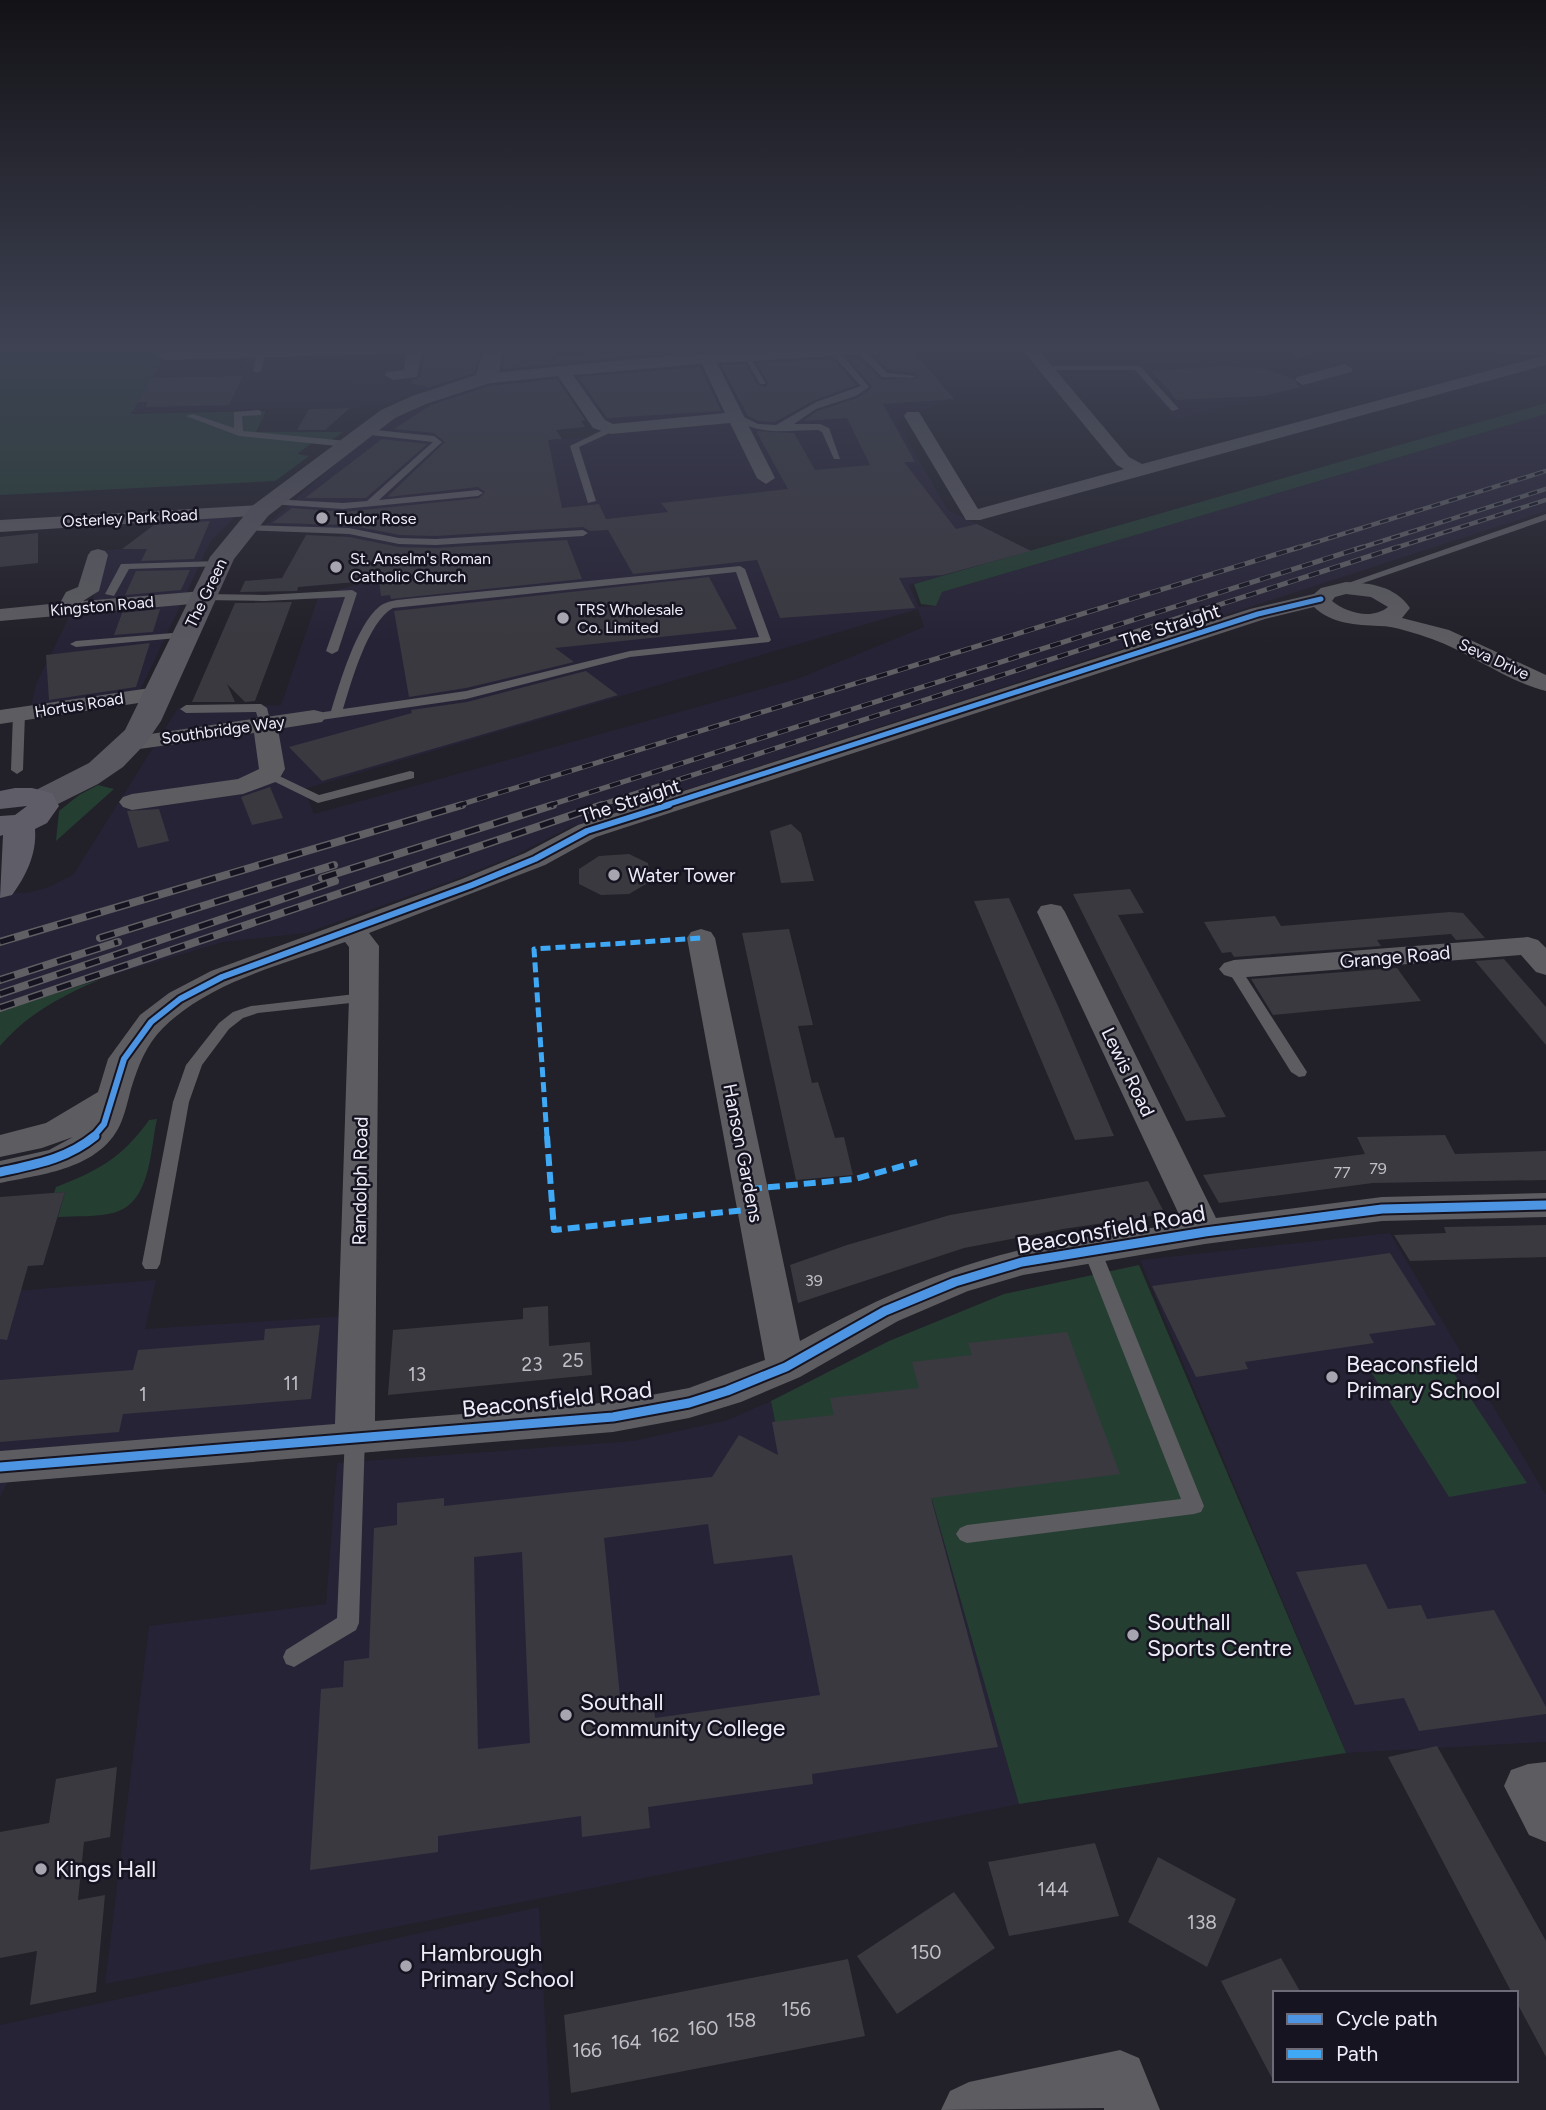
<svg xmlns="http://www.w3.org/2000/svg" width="1546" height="2110" viewBox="0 0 1546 2110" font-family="Figtree,sans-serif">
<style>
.built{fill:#272336;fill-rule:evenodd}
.green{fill:#253e32}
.building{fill:#3a3940;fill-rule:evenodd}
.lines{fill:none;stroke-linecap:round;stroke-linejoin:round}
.street-tunnel{stroke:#413f47;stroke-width:18;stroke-dasharray:18 9;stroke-linecap:butt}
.lane{fill:#5d5c61;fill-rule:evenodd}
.street{fill:#5d5c61;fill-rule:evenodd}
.secondary{fill:#59575f;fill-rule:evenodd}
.primary{fill:#5f5d68;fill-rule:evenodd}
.rail-far2-casing{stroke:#606064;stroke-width:4.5}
.rail-far1-casing{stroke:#606064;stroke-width:5}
.rail-casing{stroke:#606064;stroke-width:8}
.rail-far2{stroke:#161421;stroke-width:2.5;stroke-dasharray:9;stroke-linecap:butt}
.rail-far1{stroke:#161421;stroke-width:3.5;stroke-dasharray:11;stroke-linecap:butt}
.rail{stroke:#161421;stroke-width:5;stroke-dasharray:15;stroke-linecap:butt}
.quiet-far1{stroke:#3fa9f5;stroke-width:5;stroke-dasharray:10 5;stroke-linecap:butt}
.quiet{stroke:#3fa9f5;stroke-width:6;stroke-dasharray:12 6;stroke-linecap:butt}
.cycleway-far2-casing{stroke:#161421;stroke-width:9}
.cycleway-far1-casing{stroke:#161421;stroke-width:10}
.cycleway-casing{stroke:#161421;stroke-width:13}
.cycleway-far2{stroke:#4d94e3;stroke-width:5}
.cycleway-far1{stroke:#4d94e3;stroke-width:6}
.cycleway{stroke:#4d94e3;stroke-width:9}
.poi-dot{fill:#a7a5af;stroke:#161421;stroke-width:2.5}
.labels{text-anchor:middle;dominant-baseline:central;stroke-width:5;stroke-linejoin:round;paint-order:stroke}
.far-street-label{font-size:16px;fill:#eeedf7;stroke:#161421}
.far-poi-label{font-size:16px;fill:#eeedf7;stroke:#161421;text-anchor:start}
.number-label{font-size:16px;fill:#c1c0c9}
.street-label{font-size:19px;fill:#eeedf7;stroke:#161421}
.poi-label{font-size:19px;fill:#eeedf7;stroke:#161421;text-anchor:start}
.near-number-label{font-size:19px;fill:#c1c0c9}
.near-street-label{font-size:23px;fill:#eeedf7;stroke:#161421}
.near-poi-label{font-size:23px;fill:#eeedf7;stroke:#161421;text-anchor:start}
</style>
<rect width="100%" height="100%" fill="#222028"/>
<path class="built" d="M418,348H556V353L602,351L603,348H863L702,357L720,393L804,388L790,358L891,351L924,373L950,400L896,421L948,510L1032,551L909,585L919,607L936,606L942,592L1546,414V511L568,828L516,855L462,877L306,933L223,942L46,995L0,1011V892L27,893L49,887L73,875L178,708L281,705L319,595L370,581L386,574L323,544L348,533L259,531L340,460L388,424L417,408L451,396L422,389L378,407L131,412L151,377L240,374L247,357L268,356L262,374L292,373L288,384L405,379L421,370L414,368ZM651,362L669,384L644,388L627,365ZM572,394L621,434L478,447L448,435L428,432L503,407ZM918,609L924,627L797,679L314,814L304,789Z
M1041,348H1144L1147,359L1223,362L1258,399L1177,420L1128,368L1060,371Z
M235,517L211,541L139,693L31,706L36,684L72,611L91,606L106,550L130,549L159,521Z
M1390,1233L1546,1495V1742L1346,1753L1140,1260Z
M156,1280L145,1329L346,1316L342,1428L20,1457L0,1497V1292Z
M771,1401L794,1517L932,1500L1019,1804L105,1984L149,1626L326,1604L337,1463L633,1441L728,1420Z
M539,1907L550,2110H0V2025Z"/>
<path class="green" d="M0,348H170L131,414L266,411L256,432H343L330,441L316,440L297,454L309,456L275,481L0,495Z
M1546,403V414L942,592L936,606L921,604L914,584Z
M98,785L114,789L56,841L59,811L79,795Z
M101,979C62,996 28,1013 0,1046V1011Z
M157,1119C150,1151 151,1204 113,1213C96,1217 76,1216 58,1217L65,1192L54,1193L56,1187C98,1171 123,1157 149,1120Z
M1139,1265L1346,1753L1019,1804L932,1500L794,1517L771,1401L889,1341L1004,1294Z
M1445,1360L1527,1483L1449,1497L1371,1372Z"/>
<path class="building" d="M506,348H556V356L610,355V348H756L654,354L502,369Z
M892,348H902V354L914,352L954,399L883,404L915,462H904L956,529L977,524L1031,551L943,575L899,578L915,608L780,618L757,560L633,574L608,530L590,531L583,527L436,536L399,535L349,525L272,523L292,508L343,512L479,498L485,492L478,487L387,497L445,442L434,433L394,429L431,405L489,386L557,379L585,420L581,421L585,427L556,430L562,439L548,440L562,508L599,504L606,519L668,512L661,503L788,489L756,431L794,433L815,470L870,465L847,418L803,421L817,411L857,398L871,389V385L848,358L858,357L882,380L917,378L916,373L888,370L874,356L882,355Z
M481,350L474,373L430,387L411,384L412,380L420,378L425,351Z
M833,359L856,385L815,400L775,422L759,421L748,416L721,365L745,364L758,385L766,387L768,383L757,363Z
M1226,366L1266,369L1293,379L1300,387L1264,396L1177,400L1151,371Z
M700,367L721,411L607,418L578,377Z
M243,376L229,405L145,407L148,402H138L152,378Z
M350,408L325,430H297L309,409Z
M382,439L427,444L366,498H305Z
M210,521L194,559L141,561L147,549H122L154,525Z
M38,533V563L0,567V537Z
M306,535L349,537L399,547L436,548L567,540L582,579L391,599L390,595L381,596L379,580L298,587L297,591L240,592L245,581L282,578Z
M190,570L181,590L125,595L136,571Z
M709,577L737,629L555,648L574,662L466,688L409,697L394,611Z
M292,602L255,701L245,702L227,684L235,702H192L235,603Z
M160,609L153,632L114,635L122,613Z
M150,643L136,687L49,700L46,655Z
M586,671L618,695L322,781L289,747L412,713L411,710L467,702Z
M270,787L283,818L252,825L241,797Z
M159,809L169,841L138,848L127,811Z
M791,824L801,833L814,881L781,883L770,831Z
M629,854L648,863L651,881L629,894L601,895L579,884V869L599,856Z
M1130,889L1144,913L1118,915L1226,1117L1186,1121L1073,894Z
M1009,898L1058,1006L1114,1136L1075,1140L974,901Z
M1450,912L1463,913L1485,938L1456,940L1451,934L1377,940L1381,946L1234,957L1231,952L1222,953L1204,922L1275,916L1281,926Z
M789,929L813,1025L798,1026L812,1083L818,1082L835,1138L844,1137L853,1175L796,1180L742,933Z
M1504,959L1546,1007V1045L1475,961Z
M1397,968L1421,1001L1273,1015L1251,979Z
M1445,1135L1455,1154L1546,1151V1180L1373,1183L1219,1203L1203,1175L1365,1154L1357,1137Z
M1148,1181L1165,1214L1063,1229L964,1248L798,1303L790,1265L847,1245L950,1215Z
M65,1192L43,1265L28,1266L7,1340L0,1339V1197Z
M1546,1225V1257L1410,1261L1394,1235L1446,1233L1444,1227Z
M1390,1253L1436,1325L1369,1334L1374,1343L1245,1362L1248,1369L1196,1377L1152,1286Z
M548,1306L549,1346L590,1342L592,1375L388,1395L393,1330L523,1319V1308Z
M320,1325L311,1399L123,1414L119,1432L0,1442V1380L133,1370L138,1350L264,1340L265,1329Z
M1067,1332L1120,1474L931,1498L998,1747L812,1774L813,1784L648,1807L650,1828L582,1837L581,1816L438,1836V1852L310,1870L321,1689L343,1687L344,1661L369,1658L374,1528L397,1525V1503L444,1498V1506L712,1477L739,1435L778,1455L772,1422L834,1415L830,1398L919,1388L912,1362L972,1355L968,1343ZM708,1524L714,1564L792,1555L820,1695L655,1718L653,1702L621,1706L604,1538ZM522,1552L530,1743L478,1749L474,1557Z
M1366,1564L1388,1609L1421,1605L1427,1619L1494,1610L1546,1707V1714L1419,1731L1404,1698L1355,1705L1296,1572Z
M1437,1746L1546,1941V2057L1516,2001V1993H1512L1388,1757Z
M117,1767L110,1837L84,1842L78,1900L105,1895L96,1992L30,2005L37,1951L0,1958V1832L49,1823L56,1779Z
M1095,1843L1119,1916L1009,1936L988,1862Z
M1158,1857L1236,1899L1207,1967L1128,1922Z
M954,1892L995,1948L897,2014L857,1956Z
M1281,1958L1301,1993H1275V2084L1221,1981Z
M848,1959L865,2036L571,2093L564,2015Z"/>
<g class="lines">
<path class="street-tunnel" d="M1302,348L1305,356"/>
<path class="lane" d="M858,349H864L887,373L916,376L912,378L882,377L858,353Z
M261,351L265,353L261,371L257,373L253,371L257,353Z
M833,351H839L869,387L856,396L816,409L794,424H820L829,428L840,459H834L822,432L818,430C791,430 756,437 734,417L738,414L758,424L776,425L816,402L861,386L833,355Z
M743,355H749L766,384H760Z
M1045,366H1140L1179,409L1172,411L1135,370H1042Z
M258,410L261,411V415L242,416L243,431L347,441L351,444L347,447L239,436L186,416L193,414L234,428V412Z
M611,426L615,429L614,431L579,447L596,501L588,503L570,446Z
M365,429L434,436L442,442L379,500L478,490L483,493L478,496L343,509L269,504V500L272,499L343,503L367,501L433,442L362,434L361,432Z
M1546,514V520L1340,591L1331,589Z
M245,525L349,528L399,538L436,539L583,530L588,533L583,536L436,545L399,544L349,534L242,530L240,528Z
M219,561L224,564L223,566L129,569L114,596L105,594L121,564Z
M740,566L745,569L771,640L769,642L630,657L466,699L314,721L308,717L310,714L331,711C340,683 356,625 380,606C387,601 397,600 406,599ZM736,572L759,637L630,651L466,691L343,709C351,683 368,621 393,608Z
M352,590L357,593L338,651L332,654L326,651L345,597L264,601L203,600L198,597L203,594L264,595Z
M185,632L191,635L189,637L76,647L70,644L76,641Z
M261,704L267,708L271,724L269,727H261L256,712L186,713L180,709L186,705Z
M19,710L25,714L23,770L17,774L11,770L13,714Z
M410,771L414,772V778L318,803L263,776L265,773H273L319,795Z
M1234,965L1241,969L1307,1072L1305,1076L1299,1077L1291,1072L1227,969Z
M364,993L369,995L372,998L369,1001L258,1013L243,1018L229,1029L202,1065L189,1102L160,1264L157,1269H145L142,1264L173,1102L186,1065L219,1023L233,1012L251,1006Z
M1092,1244L1098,1246L1101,1250L1204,1506L1201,1512L1194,1514L967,1543L960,1540L956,1534L960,1528L967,1525L1181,1499L1083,1250L1086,1246Z
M355,1428L362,1430L365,1436L359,1623L356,1630L294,1667L286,1664L283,1657L286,1650L337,1618L345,1436L348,1430Z"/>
<path class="street" d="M239,348H423L417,377L393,380L385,375L387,372L404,370L406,353L165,360L157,355L165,350Z
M802,348H889L881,353L717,363L775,478L766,484L757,478L730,423L611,434L593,428L558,376L483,384L475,379L483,374L654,357ZM702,364L725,413L613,424L605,420L573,375Z
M1021,348H1037L1129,457L1142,464L1546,355V365L980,520H966L904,416L907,412H919L978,509L1124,469L1117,465Z
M1486,348H1546V355L1494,353Z
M1345,364L1353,369L1351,372L1303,385L1295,380L1297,377Z
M260,505L270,511L267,515L0,532V520Z
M98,549L105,551L108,555L99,591L83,601L203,591L211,592L214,597L211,602L203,603L0,621V609L60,603L66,592L78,587L88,555L91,551Z
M1346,582C1371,583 1395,586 1410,608L1402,618L1449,630L1546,675V691C1506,681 1471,653 1432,639C1417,634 1395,626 1379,626C1356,625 1332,624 1314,607L1265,619L596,837L545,865L369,933L379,946L375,1421L613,1402L689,1388L765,1360L687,938L691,932L701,929L711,932L715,938L800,1341C873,1301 938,1270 1020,1250C1073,1237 1129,1232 1183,1223L1037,912L1041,906L1051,904L1061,906L1065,912L1216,1218L1382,1197L1546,1193V1217L1382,1221L1205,1244L1023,1275L968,1291L898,1321L800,1377L741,1402L689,1418L613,1432L0,1483V1451L335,1424L349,998V947L345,942C285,964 210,981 163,1028C146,1045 138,1066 131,1089C128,1100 125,1114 120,1125C99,1169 43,1174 0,1183V1161L49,1150L73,1137L42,1148L0,1157V1135L46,1123L98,1092L108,1059L140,1015L169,993L211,971L462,879L525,853L578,825L1250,609L1314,594L1321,588ZM1346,594L1371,597L1388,607C1372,620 1347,613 1332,601L1335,597Z
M157,687L165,689L169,694L165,699L0,724V710Z
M314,710L322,712L326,717L322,722L278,729L285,769L278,781L243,794L132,810L123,807L119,802L123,797L132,794L238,779L259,769L254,733L132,750L123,748L120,743L123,738Z
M1528,937L1538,940L1546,948V975L1536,972L1521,955L1234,978L1224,975L1219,969L1224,963L1234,960Z
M1546,1762V1842L1529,1835L1504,1786L1511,1770L1528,1764Z
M1120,2050L1139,2058L1160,2110H1104V2108L941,2110L950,2091L969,2082Z"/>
<path class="secondary" d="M484,348H504L499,372L490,383L426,404L395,418L268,516L234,559L161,721L146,743L123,767L98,784L52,807L41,809L30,807L25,800L30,793L89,763L125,730L210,557L252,506L381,410L412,396L476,375Z"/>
<path class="primary" d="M15,788H32L52,793L59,806L47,823L35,829C37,854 26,876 12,895L0,898L3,835L0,836V816L15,815L27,806L0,809V791Z"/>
<g class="rail-far2-casing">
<path id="rail-far2" d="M1294,549L1546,471
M1357,549L1546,489
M1392,549L1546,500"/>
</g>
<g class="rail-far1-casing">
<path id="rail-far1" d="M456,806L1300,547
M547,806L1363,547
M597,806L1398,547"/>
</g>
<g class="rail-casing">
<path id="rail" d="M322,878L553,805
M100,938L334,865
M0,942L462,805
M0,980L118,942
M0,994L335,881
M0,1008L602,805"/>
</g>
<use href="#rail-far2" class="rail-far2"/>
<use href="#rail-far1" class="rail-far1"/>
<use href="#rail" class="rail"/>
<path class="quiet-far1" d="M547,1137L534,949L701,938"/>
<path class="quiet" d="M547,1136L554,1230L754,1209
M750,1189L855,1179L917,1162"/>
<g class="cycleway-far2-casing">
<path id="cycleway-far2" d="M663,806L1258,614L1321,599"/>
</g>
<g class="cycleway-far1-casing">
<path id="cycleway-far1" d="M93,1137L104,1124L124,1059L151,1022L180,999L222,977L472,885L535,859L587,831L669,805"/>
</g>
<g class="cycleway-casing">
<path id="cycleway" d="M0,1172C36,1164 67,1159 95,1136
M0,1467L613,1417L689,1403L727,1391L786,1367L885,1311L955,1282L1022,1262L1205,1232L1382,1209L1546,1205"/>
</g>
<use href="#cycleway-far2" class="cycleway-far2"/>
<use href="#cycleway-far1" class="cycleway-far1"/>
<use href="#cycleway" class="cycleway"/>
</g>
<linearGradient id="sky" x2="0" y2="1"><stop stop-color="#131216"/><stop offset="0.54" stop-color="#3e4253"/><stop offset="1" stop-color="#3e4253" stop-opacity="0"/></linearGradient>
<rect width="1546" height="644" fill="url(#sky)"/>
<g class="poi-dot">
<circle cx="322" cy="518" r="7"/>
<circle cx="336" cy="567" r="7"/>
<circle cx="563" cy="618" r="7"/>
<circle cx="614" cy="875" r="7"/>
<circle cx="1332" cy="1377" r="7"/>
<circle cx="1133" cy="1635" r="7"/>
<circle cx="566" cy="1715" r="7"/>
<circle cx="41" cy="1869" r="7"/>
<circle cx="406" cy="1966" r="7"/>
</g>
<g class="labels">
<g class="far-street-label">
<text transform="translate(130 518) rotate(-3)">Osterley Park Road</text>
<text transform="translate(206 593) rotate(-64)">The Green</text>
<text transform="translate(102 606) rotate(-5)">Kingston Road</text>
<text transform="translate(1494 659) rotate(25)">Seva Drive</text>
<text transform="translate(79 705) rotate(-9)">Hortus Road</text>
<text transform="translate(223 730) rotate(-8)">Southbridge Way</text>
</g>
<g class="far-poi-label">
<text x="336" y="518">Tudor Rose</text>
<text x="350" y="558">St. Anselm's Roman<tspan x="350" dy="18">Catholic Church</tspan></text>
<text x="577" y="609">TRS Wholesale<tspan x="577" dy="18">Co. Limited</tspan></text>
</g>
<g class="number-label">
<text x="1378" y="1168">79</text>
<text x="1342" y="1172">77</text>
<text x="814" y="1280">39</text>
</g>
<g class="street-label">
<text transform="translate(1170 626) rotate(-18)">The Straight</text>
<text transform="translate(630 801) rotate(-18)">The Straight</text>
<text transform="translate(1395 957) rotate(-5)">Grange Road</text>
<text transform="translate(1128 1072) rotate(64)">Lewis Road</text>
<text transform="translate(743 1153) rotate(79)">Hanson Gardens</text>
<text transform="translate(360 1181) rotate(-89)">Randolph Road</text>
</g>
<g class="poi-label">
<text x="628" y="875">Water Tower</text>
</g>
<g class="near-number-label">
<text x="573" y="1360">25</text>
<text x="532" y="1364">23</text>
<text x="417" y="1374">13</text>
<text x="291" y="1383">11</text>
<text x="143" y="1394">1</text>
<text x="1053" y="1889">144</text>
<text x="1202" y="1922">138</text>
<text x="926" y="1952">150</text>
<text x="796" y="2009">156</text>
<text x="741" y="2020">158</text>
<text x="703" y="2028">160</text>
<text x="665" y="2035">162</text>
<text x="626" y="2042">164</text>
<text x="587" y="2050">166</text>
</g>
<g class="near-street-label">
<text transform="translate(1111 1229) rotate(-10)">Beaconsfield Road</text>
<text transform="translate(557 1399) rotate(-6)">Beaconsfield Road</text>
</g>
<g class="near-poi-label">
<text x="1346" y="1364">Beaconsfield<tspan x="1346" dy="26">Primary School</tspan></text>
<text x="1147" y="1622">Southall<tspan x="1147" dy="26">Sports Centre</tspan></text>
<text x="580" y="1702">Southall<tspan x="580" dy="26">Community College</tspan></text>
<text x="55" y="1869">Kings Hall</text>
<text x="420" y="1953">Hambrough<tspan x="420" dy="26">Primary School</tspan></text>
</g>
</g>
<rect x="1273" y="1991" width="245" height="91" fill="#161421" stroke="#6c6b77" stroke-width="2"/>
<rect x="1287" y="2014" width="35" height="10" fill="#4d94e3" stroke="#6c6b77" stroke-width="2"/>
<text x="1336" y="2026" font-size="21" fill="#eeedf7">Cycle path</text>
<rect x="1287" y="2049" width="35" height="10" fill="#3fa9f5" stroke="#6c6b77" stroke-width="2"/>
<text x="1336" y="2061" font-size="21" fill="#eeedf7">Path</text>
</svg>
